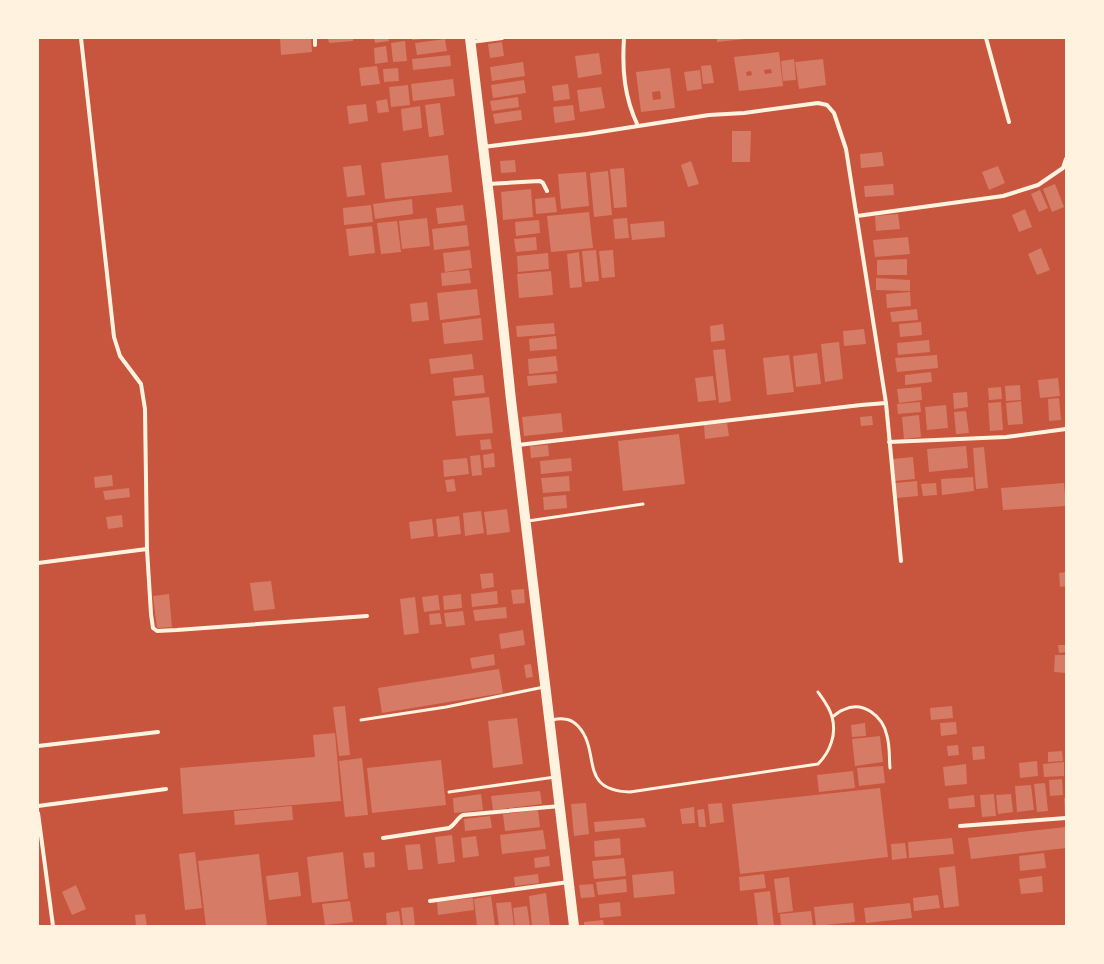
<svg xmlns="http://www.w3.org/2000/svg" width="1104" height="964" viewBox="0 0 1104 964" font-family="'Golos Text',sans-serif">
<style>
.building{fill:#d67c66;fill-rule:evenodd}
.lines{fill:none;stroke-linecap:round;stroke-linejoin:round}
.service{stroke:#fff3e0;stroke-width:3}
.minor{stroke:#fff3e0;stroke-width:4}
.primary{stroke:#fff3e0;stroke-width:10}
</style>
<rect width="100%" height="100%" fill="#c8553d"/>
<path class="building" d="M280,38H311L312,52L281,55Z
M328,38H353V41L329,43Z
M374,38H388L389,41L375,43Z
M412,38H423V39L412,40Z
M717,38H745V39L717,42Z
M445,39L447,51L417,55L415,43Z
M405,41L407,61L393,62L391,43Z
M502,42L504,56L490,58L488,44Z
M386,46L388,62L375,64L374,48Z
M779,52L783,86L739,91L734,57ZM771,69L772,73L765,74L764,70ZM751,71L752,75L747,76L746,72Z
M599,53L602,74L578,78L575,56Z
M450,55L451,66L413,70L412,59Z
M794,59L796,80L783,81L781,61Z
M823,59L826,85L799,89L795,62Z
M523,62L525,76L492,81L490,67Z
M711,65L714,83L703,84L701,66Z
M377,66L380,84L361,86L359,68Z
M398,68L399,81L384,82L383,69Z
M670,68L675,108L641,112L636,72ZM660,91L661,99L653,100L652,92Z
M700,70L702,89L687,91L684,72Z
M453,79L455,96L413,101L411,84Z
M524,80L526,93L493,98L491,85Z
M568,84L570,99L554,101L552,86Z
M408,85L410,105L391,107L389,87Z
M601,87L605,108L580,112L577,90Z
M518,97L519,107L492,111L490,101Z
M387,99L389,112L378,113L376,101Z
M440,103L444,135L429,137L425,105Z
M366,104L368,121L349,124L347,106Z
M573,105L575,120L555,123L553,107Z
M420,106L422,128L403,131L401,109Z
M521,110L522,120L495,124L493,114Z
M732,131H751L750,162H732Z
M882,152L884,166L861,168L860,154Z
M448,155L452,192L385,199L381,163Z
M515,160L516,172L501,173L500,161Z
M691,161L699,184L688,187L681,165Z
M361,165L365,195L347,197L343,167Z
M998,166L1005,183L989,190L982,172Z
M624,168L627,207L614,208L610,169Z
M608,171L612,215L594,217L590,173Z
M586,172L589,206L561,209L558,174Z
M893,184L894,195L865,197L864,186Z
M1055,184L1064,207L1052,212L1043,189Z
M531,189L533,217L503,220L501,192Z
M1040,190L1048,208L1039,212L1031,194Z
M555,197L557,212L536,214L535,199Z
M412,199L413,214L375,219L373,204Z
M371,205L373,222L344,225L343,208Z
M463,205L465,221L438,224L436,208Z
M1025,209L1032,227L1019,232L1012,215Z
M589,212L593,248L551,252L547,216Z
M898,214L900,229L876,231L875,216Z
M427,218L430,246L402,249L399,221Z
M627,218L629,238L615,239L613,219Z
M539,220L540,233L516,236L515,222Z
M397,221L401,252L381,254L377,223Z
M664,221L665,237L632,240L630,224Z
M467,225L469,246L434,250L432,229Z
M372,226L375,253L349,256L346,229Z
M536,237L537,250L516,252L514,239Z
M908,237L910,254L875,257L873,240Z
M1041,248L1050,270L1037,275L1028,254Z
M470,250L472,268L445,272L443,253Z
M596,250L599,281L585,282L582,251Z
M613,250L615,277L602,278L599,251Z
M579,252L582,287L570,288L567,254Z
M548,253L549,269L518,272L517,256Z
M907,259V275H877V260Z
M469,270L471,283L442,286L441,273Z
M551,271L553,295L519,298L517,274Z
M876,278L910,280V291L876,290Z
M477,289L480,315L440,320L437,293Z
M910,292L911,306L887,308L886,294Z
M427,302L429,320L412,322L410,304Z
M917,309L918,320L892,322L890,312Z
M481,318L483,340L444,344L442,323Z
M921,322L922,335L900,337L899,324Z
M554,323L555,334L517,337L516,326Z
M723,324L725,340L711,342L710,326Z
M864,329L866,344L844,346L843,331Z
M556,336L557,349L530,351L529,339Z
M929,340L930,352L898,355L897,343Z
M839,342L843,379L825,382L821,344Z
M725,349L731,401L719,403L713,350Z
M817,353L821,384L796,387L793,356Z
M472,354L474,369L431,374L429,359Z
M789,355L794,392L767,395L763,358Z
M937,355L938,368L897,372L895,358Z
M556,356L558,371L529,374L528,359Z
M931,372L932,382L905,385V375Z
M556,374L557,383L528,386L527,376Z
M483,375L485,393L455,396L453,378Z
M713,376L716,400L698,402L695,378Z
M1058,378L1060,396L1040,398L1038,380Z
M1020,385L1021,400L1006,401L1005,386Z
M921,387L922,400L899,403L897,389Z
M1001,387L1002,399L989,400L988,388Z
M967,392L968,407L954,409L953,393Z
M489,397L493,433L456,436L452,401Z
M1059,398L1061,420L1049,421L1048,399Z
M1021,401L1023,424L1008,425L1006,403Z
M920,402L921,412L898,414L897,404Z
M1001,402L1003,430L990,431L988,403Z
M946,405L948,428L927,430L925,407Z
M966,411L969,433L956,434L954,412Z
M561,413L563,432L524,436L522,417Z
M919,415L921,437L904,439L902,417Z
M872,416L873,425L861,426L860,417Z
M727,423L729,436L705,439L704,425Z
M679,434L685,484L623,491L618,441Z
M490,439L492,449L481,450L480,440Z
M548,445L549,456L531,458L530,446Z
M966,446L968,468L929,472L927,449Z
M984,447L988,488L976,489L973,448Z
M494,453L495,467L484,468L483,455Z
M480,455L482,475L472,476L470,456Z
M913,457L915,479L895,481L893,459Z
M467,458L469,474L444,477L443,460Z
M571,458L572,471L541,474L540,461Z
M112,475L113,486L95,488L94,477Z
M569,476L570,491L543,493L541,478Z
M973,477L974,491L942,495L941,479Z
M454,479L456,491L447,492L445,480Z
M917,481L918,496L897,498L895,483Z
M936,483L937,495L923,496L921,484Z
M1064,483L1066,506L1003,510L1001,488Z
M129,488L130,497L105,500L103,491Z
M566,495L567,508L544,510L543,497Z
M507,509L510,532L487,535L484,512Z
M481,511L484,533L465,536L463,513Z
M122,515L123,527L108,529L106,517Z
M459,516L461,534L438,537L436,519Z
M432,519L434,536L411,539L409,522Z
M1066,572V586L1060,587L1059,573Z
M493,573L494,587L482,589L480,574Z
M271,581L275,609L254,611L250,583Z
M524,589L525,603L513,604L511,590Z
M497,591L498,604L472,607L471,594Z
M169,594L172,627L157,628L153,596Z
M461,594L462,608L444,610L443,596Z
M438,595L440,610L424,612L422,597Z
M415,597L419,633L404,635L400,599Z
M506,607L507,618L475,621L473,610Z
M463,611L465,625L446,627L444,613Z
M440,613L442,624L430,625L429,614Z
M523,630L525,645L501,649L499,634Z
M1058,645H1066V652L1059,653Z
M494,654L495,665L472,669L470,658Z
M1055,655H1066V673L1054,672Z
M531,664L533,677L526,678L524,665Z
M499,669L503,693L382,713L378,688Z
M345,706L350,755L339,756L333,707Z
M952,706L953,718L931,720L930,708Z
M517,718L523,764L493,768L488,721Z
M956,722L957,734L941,736L940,723Z
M865,723L866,736L852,737L851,725Z
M335,733L341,801L183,814L180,768L315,757L313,735Z
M880,736L883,762L855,766L852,739Z
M958,745L959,755L948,756L947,746Z
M984,746L985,759L973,760L972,747Z
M1062,751L1063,761L1048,762V752Z
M362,758L368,815L345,817L339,761Z
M441,760L446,805L372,813L367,768Z
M1037,761L1038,776L1020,778L1019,763Z
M1064,762V776L1044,777L1043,764Z
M966,764L967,784L945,786L943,767Z
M883,766L885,783L859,786L857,768Z
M853,771L855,788L819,792L817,775Z
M1062,779L1063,795L1050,796L1049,780Z
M1045,783L1048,811L1037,812L1034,784Z
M1031,785L1034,810L1017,812L1015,786Z
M880,788L888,857L740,874L732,804Z
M540,791L542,804L493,810L491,796Z
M481,794L483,810L454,813L453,798Z
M994,794L996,816L982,817L980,795Z
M1011,794L1013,812L998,814L996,795Z
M974,795L975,807L949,809L948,798Z
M1064,798H1066V816H1065Z
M586,803L589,834L574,836L571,804Z
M722,803L724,822L710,824L708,804Z
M292,806L293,820L235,825L234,811Z
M694,807L695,823L682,824L680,809Z
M704,809L706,827H699L697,810Z
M538,810L540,827L505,831L503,814Z
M490,816L492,828L465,831L464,819Z
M644,818L646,827L595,832L594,822Z
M1066,827V848L971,859L968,838Z
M543,830L546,849L502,854L500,835Z
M452,835L455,862L438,864L435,837Z
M476,836L479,856L463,858L461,838Z
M620,838L621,855L595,857L594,841Z
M952,838L954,854L909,858L908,842Z
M905,843L907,858L892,860L891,844Z
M420,844L423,869L408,870L405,845Z
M195,852L202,908L185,910L179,854Z
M343,852L348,899L312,903L307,857Z
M374,852L375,867L365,868L363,853Z
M1044,853L1046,868L1020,871L1019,856Z
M259,854L267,926H206L198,861Z
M549,856L550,866L535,868L534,858Z
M624,858L626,876L594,879L592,861Z
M955,866L959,906L944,908L939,868Z
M673,871L675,894L634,898L632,875Z
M298,872L301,896L269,900L266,876Z
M538,874L539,883L515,886L514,877Z
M764,874L766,888L740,891L739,877Z
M1042,876L1043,892L1021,894L1019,879Z
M789,877L793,911L778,913L774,879Z
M626,879L627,892L598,895L596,882Z
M593,884L595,897L581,898L579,885Z
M76,885L86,909L72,915L62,892Z
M770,891L774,926H758L754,893Z
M546,893L550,926H532L529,896Z
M938,895L940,908L914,911L913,898Z
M491,896L495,926H477L474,899Z
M473,898L474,910L438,915L437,902Z
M350,901L353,922L325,925L322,904Z
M511,902L514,926H499L496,903Z
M620,902L621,916L600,918L599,904Z
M853,903L855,922L816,926L814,907Z
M910,903L912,918L866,923L864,908Z
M527,906L530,926H515L513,908Z
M413,907L415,926H403L401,908Z
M399,911L401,926H387L386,913Z
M811,911L813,926H781L780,914Z
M145,914L147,926H136L135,915Z
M603,920L604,926H584V922Z"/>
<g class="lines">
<path class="service" d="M528,521L643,504
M832,717C836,715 839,711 843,710C863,700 883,716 887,736C890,746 889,757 890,768
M361,720L446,707L544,687
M552,720C556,719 560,718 564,719C570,719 574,722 578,726C602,752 577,790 630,792L818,764C830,752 837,734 832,717C830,708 823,699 818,692
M449,792L555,777"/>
<path class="minor" d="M81,38L114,337L120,356L141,384L145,409L147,549L151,614L153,628L157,631L177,630L367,616
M315,38V45
M624,38C622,69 624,97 638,126
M986,38L1009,122
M471,42L502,38
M483,147L587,134L709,115L744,113L818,103L827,105L834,113L846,149L886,403
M488,184L540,181L543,183L547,191
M857,216L1003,196L1038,185L1063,168L1066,159
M889,442L1006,437L1066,429
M518,445L861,405L886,403L901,561
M38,563L147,549
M38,746L158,732
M38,806L166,789
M38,813L53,926
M960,826L1066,818
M383,838L449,828C455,825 457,818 463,815L560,806
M430,901L569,882"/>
<path class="primary" d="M470,38L492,221L511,400L574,926"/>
</g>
<rect width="1104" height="964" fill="none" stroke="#fff3e0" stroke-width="78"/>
</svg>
